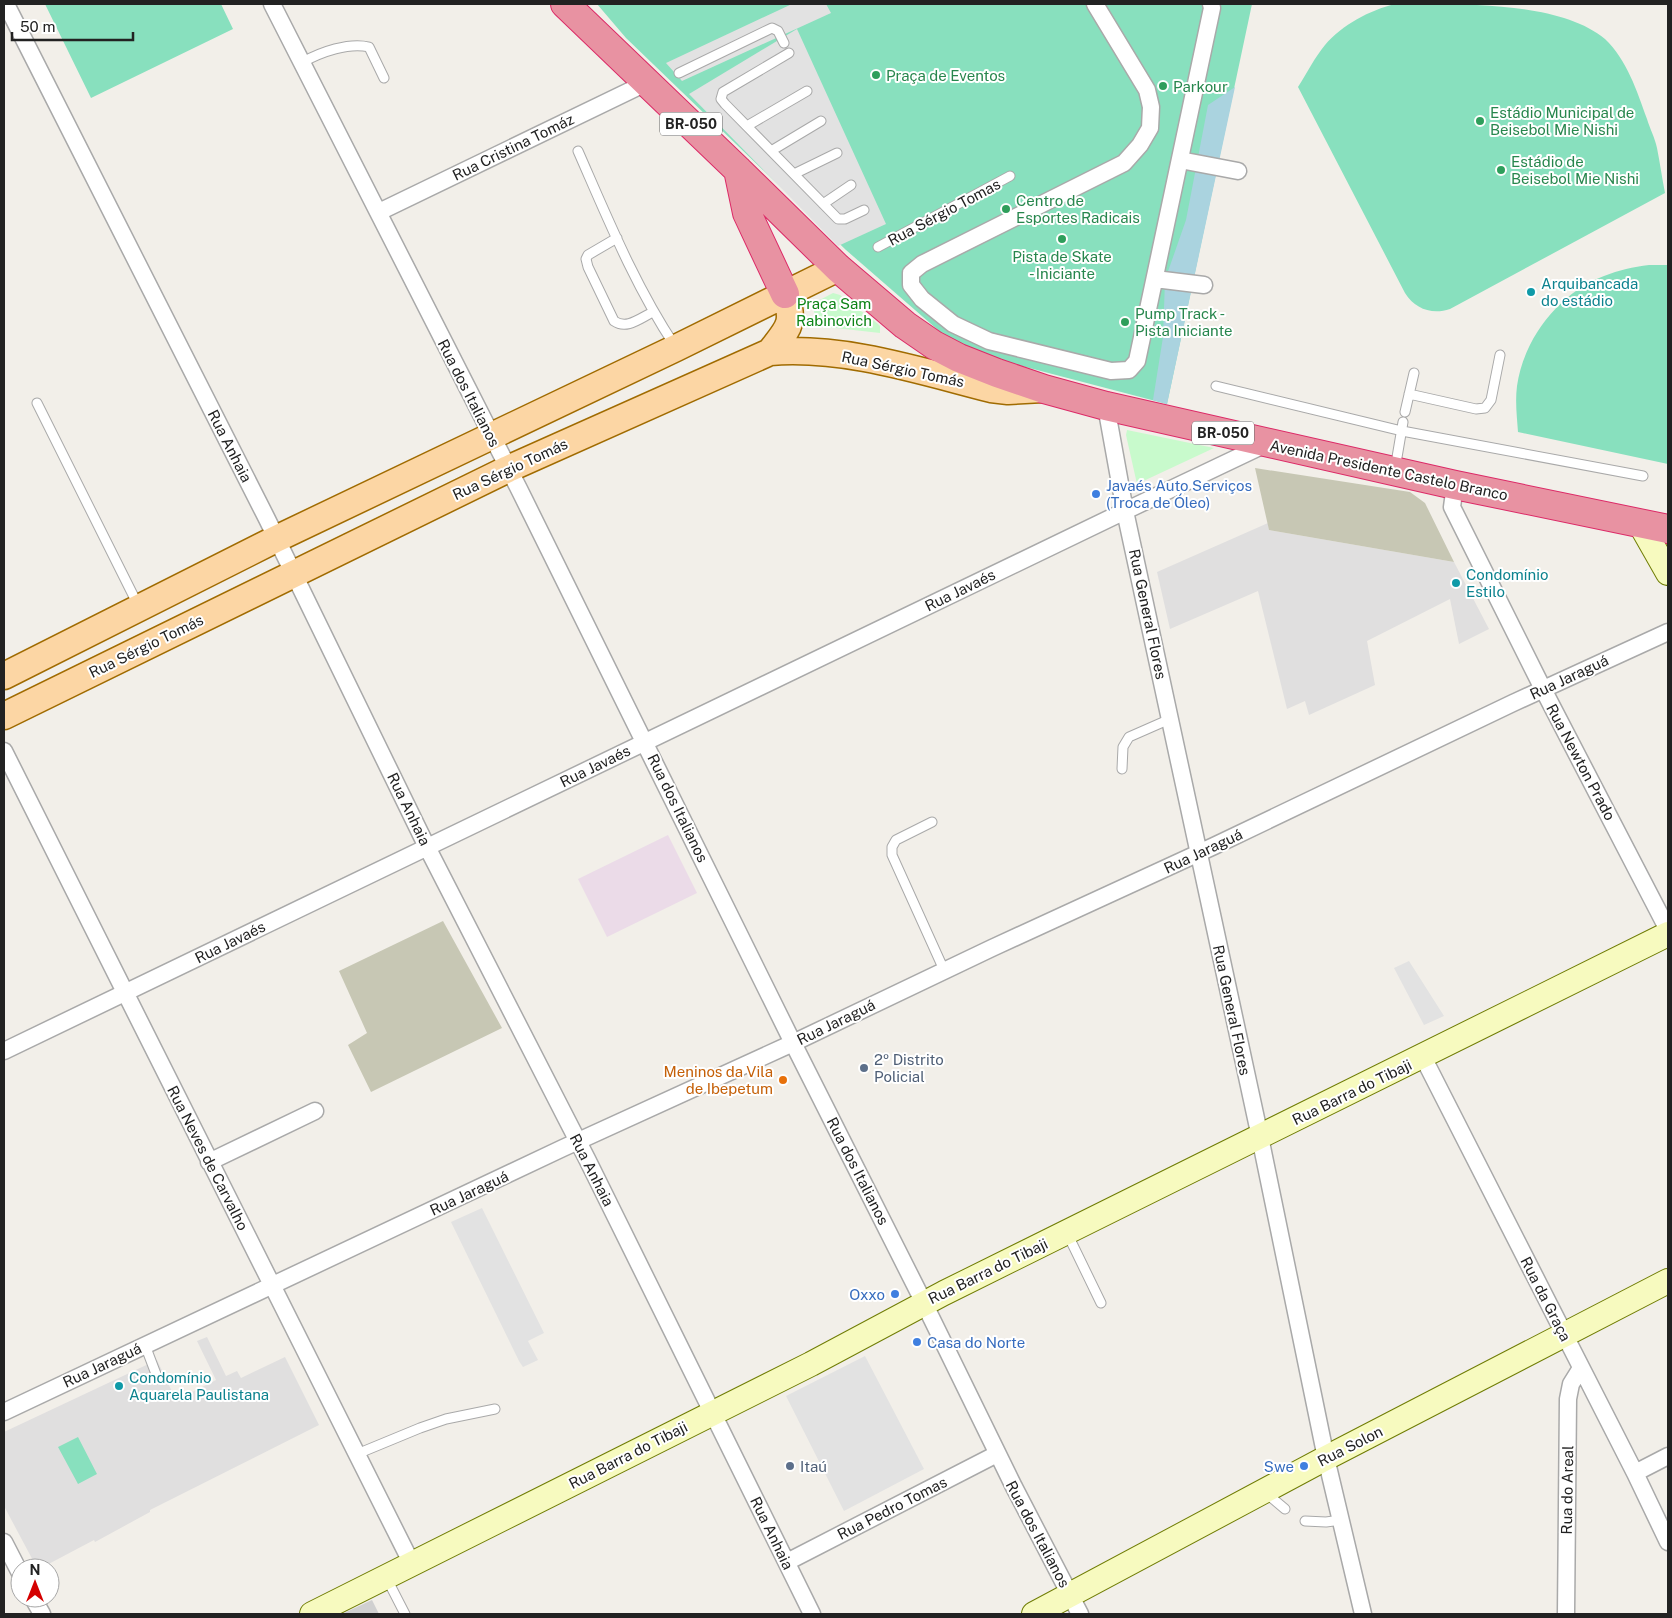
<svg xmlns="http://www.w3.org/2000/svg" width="1672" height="1618" viewBox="0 0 1672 1618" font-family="'Public Sans',sans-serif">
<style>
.residential{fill:#e0dfdf}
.industrial{fill:#ebdbe8}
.religious{fill:#d0d0d0}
.construction{fill:#c7c7b4}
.park{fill:#c8facc}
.pitch{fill:#88e0be}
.parking{fill:#e2e2e2}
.water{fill:#aad3df}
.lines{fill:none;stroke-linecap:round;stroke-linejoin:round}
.lane-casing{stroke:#a9a9a9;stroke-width:11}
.street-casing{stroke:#a9a9a9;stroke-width:19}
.secondary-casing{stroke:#707d05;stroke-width:26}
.primary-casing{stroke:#a06b00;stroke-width:29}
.highway-casing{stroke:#dc2a67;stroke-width:30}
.lane{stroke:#fff;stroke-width:9}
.street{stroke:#fff;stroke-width:16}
.secondary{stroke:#f7fabf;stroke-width:24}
.primary{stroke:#fcd6a4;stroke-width:26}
.highway{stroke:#e892a2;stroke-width:28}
.leisure-dot{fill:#2e9e5b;stroke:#fff;stroke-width:2}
.culture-dot{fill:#0f9aa8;stroke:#fff;stroke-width:2}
.shop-dot{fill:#3f7fe0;stroke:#fff;stroke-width:2}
.service-dot{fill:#5c6f8a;stroke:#fff;stroke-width:2}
.food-dot{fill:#e8710a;stroke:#fff;stroke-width:2}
.labels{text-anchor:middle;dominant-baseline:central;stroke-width:4;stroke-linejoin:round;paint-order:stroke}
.shield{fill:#fff;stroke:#646464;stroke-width:1}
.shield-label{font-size:14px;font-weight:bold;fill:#222}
.leisure-label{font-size:15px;fill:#27864d;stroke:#fff;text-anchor:start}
.street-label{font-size:15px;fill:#222;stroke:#fff}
.culture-label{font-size:15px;fill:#0d838f;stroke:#fff;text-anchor:start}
.park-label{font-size:15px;fill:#0c8416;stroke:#fff}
.shop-label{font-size:15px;fill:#366cbe;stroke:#fff;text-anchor:start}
.service-label{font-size:15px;fill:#4e5e75;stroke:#fff;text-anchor:start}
.food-label{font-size:15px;fill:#c56008;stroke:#fff;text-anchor:end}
</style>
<rect width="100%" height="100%" fill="#f2efe9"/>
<path class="residential" d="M1268,523L1269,530L1454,562L1489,629L1459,644L1450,599L1367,641L1375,685L1309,715L1305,701L1287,709L1258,591L1170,629L1157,572Z
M207,1337L226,1376L237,1371L241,1378L285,1357L319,1425L150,1510V1512L95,1542L94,1540L41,1568H37L4,1506V1432L157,1360L176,1400L216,1380L197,1341Z"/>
<path class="industrial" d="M668,835L697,893L607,937L578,879Z"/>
<path class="religious" d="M372,1600L379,1614H342Z"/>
<path class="construction" d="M1255,468L1410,492L1425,503L1454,562L1269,530Z
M443,921L502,1028L371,1092L348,1045L367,1033L339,971Z"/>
<path class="park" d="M833,293L840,295L878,324L880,326V333L818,326L812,304Z
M1127,430L1214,448L1137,484L1126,435Z"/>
<path class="pitch" d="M45,4H221L233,29L91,98Z
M597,4H1252L1167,404L961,350L846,250L626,38Z
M1395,4C1455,4 1559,0 1605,39C1627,60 1637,91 1647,119C1650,129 1655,138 1657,148C1660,163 1662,178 1665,193L1450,309C1432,315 1415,309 1405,293L1298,87C1307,73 1315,57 1325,45C1342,25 1370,10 1395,4Z
M1649,265H1668V464L1518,432C1517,417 1515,402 1517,386C1524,338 1559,293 1604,276C1619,270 1633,267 1649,265Z
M78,1437L97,1474L78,1484L58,1447Z"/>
<path class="parking" d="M792,4H826L831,13L682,81L666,63Z
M797,29L886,224L838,246L689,94Z
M1409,961L1444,1016L1424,1025L1394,968Z
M482,1208L544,1333L528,1341L538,1360L523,1367L519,1361L451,1222Z
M865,1356L924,1469L844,1511L786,1396Z"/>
<path class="water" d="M1235,87L1167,404L1153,400L1163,337L1165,280L1186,220L1208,105Z"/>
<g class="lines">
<g class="lane-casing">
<path id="lane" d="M789,53L723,92L721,99L725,104L838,219H845L864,210
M303,62C321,52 349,42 369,47L384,78
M679,73L772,28L778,31L784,43
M747,126L807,91
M578,151C607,217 635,286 675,346
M771,151L821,121
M794,174L837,153
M823,204L851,185
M617,238L588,255L586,259L588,267L614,321C627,330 640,318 653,312
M878,247L1010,176
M1216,386L1402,431L1643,476
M1409,394L1476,409L1485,408L1491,400L1500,355
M37,403L138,605
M1405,412L1414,373
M1395,469L1403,422
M1122,769L1123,747L1129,737L1170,719
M932,822L896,840L892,847V855L944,970
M1067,1233L1101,1303
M145,1345L156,1374
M357,1454L420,1428L446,1419L495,1409
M1266,1493L1285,1509
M1305,1521L1326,1522L1341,1520
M387,1579L405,1614"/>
</g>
<g class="street-casing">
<path id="street" d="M6,4L267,519L427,847L587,1159L812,1614
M272,4L519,489L793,1043L924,1303L1014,1487L1080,1614
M1095,4L1147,90L1151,107L1150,128L1140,145L1124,163L922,264L911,273V285L922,299L953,324L989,341L1111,371L1129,370L1137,361L1212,8L1211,4
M1180,160L1238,171
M379,212L648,82
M1155,279L1204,285
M1106,406L1125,511L1260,1137L1326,1458L1363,1614
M1455,485L1452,507L1543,689L1668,930
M4,751L412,1564
M4,1051L1125,511L1268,443
M1423,1057L1635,1473L1668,1542
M209,1162L315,1111
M4,1412L563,1148L793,1043L992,948L1214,846L1513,703L1668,632
M1635,1473L1668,1456
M4,1542L20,1573
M787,1562L997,1454
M33,1598L42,1614
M1566,1614L1568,1399L1571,1384L1581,1368"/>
</g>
<g class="secondary-casing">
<path id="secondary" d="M1639,522L1668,573
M312,1614L811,1364L944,1293L1668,934
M1034,1614L1326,1458L1668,1281"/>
</g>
<g class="primary-casing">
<path id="primary" d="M770,352C788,328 796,324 785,294
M4,676L276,539L676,348L838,268
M4,716L508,469L770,352C845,346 920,371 991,389L1008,391L1043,389"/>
</g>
<g class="highway-casing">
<path id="highway" d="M565,4L738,170L838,268L905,325L934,345L959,358L997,373L1044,389L1106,406L1455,485L1668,529
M738,170L747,213L785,294"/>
</g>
<use href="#lane" class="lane"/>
<use href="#street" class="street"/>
<use href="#secondary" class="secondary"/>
<use href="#primary" class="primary"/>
<use href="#highway" class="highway"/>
</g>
<g class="leisure-dot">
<circle cx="876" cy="75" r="5"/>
<circle cx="1163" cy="86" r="5"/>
<circle cx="1480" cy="121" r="5"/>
<circle cx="1501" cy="170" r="5"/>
<circle cx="1006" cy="209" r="5"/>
<circle cx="1062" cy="239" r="5"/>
<circle cx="1125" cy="322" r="5"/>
</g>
<g class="culture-dot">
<circle cx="1531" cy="292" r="5"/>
<circle cx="1456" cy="583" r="5"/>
<circle cx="119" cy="1386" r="5"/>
</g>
<g class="shop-dot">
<circle cx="1096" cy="494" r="5"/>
<circle cx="895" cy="1294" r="5"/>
<circle cx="917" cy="1342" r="5"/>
<circle cx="1304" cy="1466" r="5"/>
</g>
<g class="service-dot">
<circle cx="864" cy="1068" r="5"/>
<circle cx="790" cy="1466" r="5"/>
</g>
<circle class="food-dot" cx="783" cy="1080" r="5"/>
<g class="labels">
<g class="shield">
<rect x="660" y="112.5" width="62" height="23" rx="4"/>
<rect x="1192" y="421.5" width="62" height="23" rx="4"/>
</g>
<g class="shield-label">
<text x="691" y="124">BR-050</text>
<text x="1223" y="433">BR-050</text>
</g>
<g class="leisure-label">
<text x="886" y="75">Praça de Eventos</text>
<text x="1173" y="86">Parkour</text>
<text x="1490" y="112">Estádio Municipal de<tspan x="1490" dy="17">Beisebol Mie Nishi</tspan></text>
<text x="1511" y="161">Estádio de<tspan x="1511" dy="17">Beisebol Mie Nishi</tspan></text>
<text x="1016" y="200">Centro de<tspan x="1016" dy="17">Esportes Radicais</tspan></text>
<text x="1062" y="256" text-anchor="middle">Pista de Skate<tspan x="1062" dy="17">- Iniciante</tspan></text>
<text x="1135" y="313">Pump Track -<tspan x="1135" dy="17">Pista Iniciante</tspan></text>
</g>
<g class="street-label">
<text transform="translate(513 147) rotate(-26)">Rua Cristina Tomáz</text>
<text transform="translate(944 212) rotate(-28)">Rua Sérgio Tomas</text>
<text transform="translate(903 369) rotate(12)">Rua Sérgio Tomás</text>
<text transform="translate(469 393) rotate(63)">Rua dos Italianos</text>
<text transform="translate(230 446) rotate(63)">Rua Anhaia</text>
<text transform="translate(510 469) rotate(-25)">Rua Sérgio Tomás</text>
<text transform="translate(1389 470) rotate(12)">Avenida Presidente Castelo Branco</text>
<text transform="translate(960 590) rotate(-26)">Rua Javaés</text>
<text transform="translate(1148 614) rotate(78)">Rua General Flores</text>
<text transform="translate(146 646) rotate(-26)">Rua Sérgio Tomás</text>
<text transform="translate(1569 677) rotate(-25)">Rua Jaraguá</text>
<text transform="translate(1581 762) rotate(62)">Rua Newton Prado</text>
<text transform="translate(595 766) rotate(-26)">Rua Javaés</text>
<text transform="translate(678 808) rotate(64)">Rua dos Italianos</text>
<text transform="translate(409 809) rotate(64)">Rua Anhaia</text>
<text transform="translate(1203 851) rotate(-25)">Rua Jaraguá</text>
<text transform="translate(230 942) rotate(-26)">Rua Javaés</text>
<text transform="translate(1232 1010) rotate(78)">Rua General Flores</text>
<text transform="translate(836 1022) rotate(-26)">Rua Jaraguá</text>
<text transform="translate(1352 1092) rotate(-26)">Rua Barra do Tibaji</text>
<text transform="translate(208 1158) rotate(63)">Rua Neves de Carvalho</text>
<text transform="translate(592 1170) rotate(63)">Rua Anhaia</text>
<text transform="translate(858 1171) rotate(63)">Rua dos Italianos</text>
<text transform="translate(469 1193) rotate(-25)">Rua Jaraguá</text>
<text transform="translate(988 1271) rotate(-26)">Rua Barra do Tibaji</text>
<text transform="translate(1546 1299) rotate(63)">Rua da Graça</text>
<text transform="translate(102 1365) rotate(-25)">Rua Jaraguá</text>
<text transform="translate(1350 1446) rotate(-27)">Rua Solon</text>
<text transform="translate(628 1455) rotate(-27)">Rua Barra do Tibaji</text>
<text transform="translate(1567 1490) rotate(-89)">Rua do Areal</text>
<text transform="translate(892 1508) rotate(-27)">Rua Pedro Tomas</text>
<text transform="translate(772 1533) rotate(64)">Rua Anhaia</text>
<text transform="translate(1038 1534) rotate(62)">Rua dos Italianos</text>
</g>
<g class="culture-label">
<text x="1541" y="283">Arquibancada<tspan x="1541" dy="17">do estádio</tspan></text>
<text x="1466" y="574">Condomínio<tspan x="1466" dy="17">Estilo</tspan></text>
<text x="129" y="1377">Condomínio<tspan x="129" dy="17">Aquarela Paulistana</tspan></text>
</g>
<g class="park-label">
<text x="834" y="303">Praça Sam<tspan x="834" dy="17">Rabinovich</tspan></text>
</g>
<g class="shop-label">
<text x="1106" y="485">Javaés Auto Serviços<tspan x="1106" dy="17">(Troca de Óleo)</tspan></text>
<text x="885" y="1294" text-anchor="end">Oxxo</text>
<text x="927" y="1342">Casa do Norte</text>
<text x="1294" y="1466" text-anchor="end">Swe</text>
</g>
<g class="service-label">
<text x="874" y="1059">2º Distrito<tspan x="874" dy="17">Policial</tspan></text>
<text x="800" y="1466">Itaú</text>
</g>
<g class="food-label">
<text x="773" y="1071">Meninos da Vila<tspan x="773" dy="17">de Ibepetum</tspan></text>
</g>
</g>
<rect width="1672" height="1618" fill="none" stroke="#222222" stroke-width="10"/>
<g transform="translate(35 1583)"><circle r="24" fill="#ffffff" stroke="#a7a7a7"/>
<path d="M0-4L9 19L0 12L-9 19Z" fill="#d40000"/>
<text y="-8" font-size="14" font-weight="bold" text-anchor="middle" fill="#222222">N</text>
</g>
<path d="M12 32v8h121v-8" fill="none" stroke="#222222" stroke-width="2.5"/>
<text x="20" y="32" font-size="15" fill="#222222" stroke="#ffffff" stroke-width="4" paint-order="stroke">50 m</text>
</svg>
